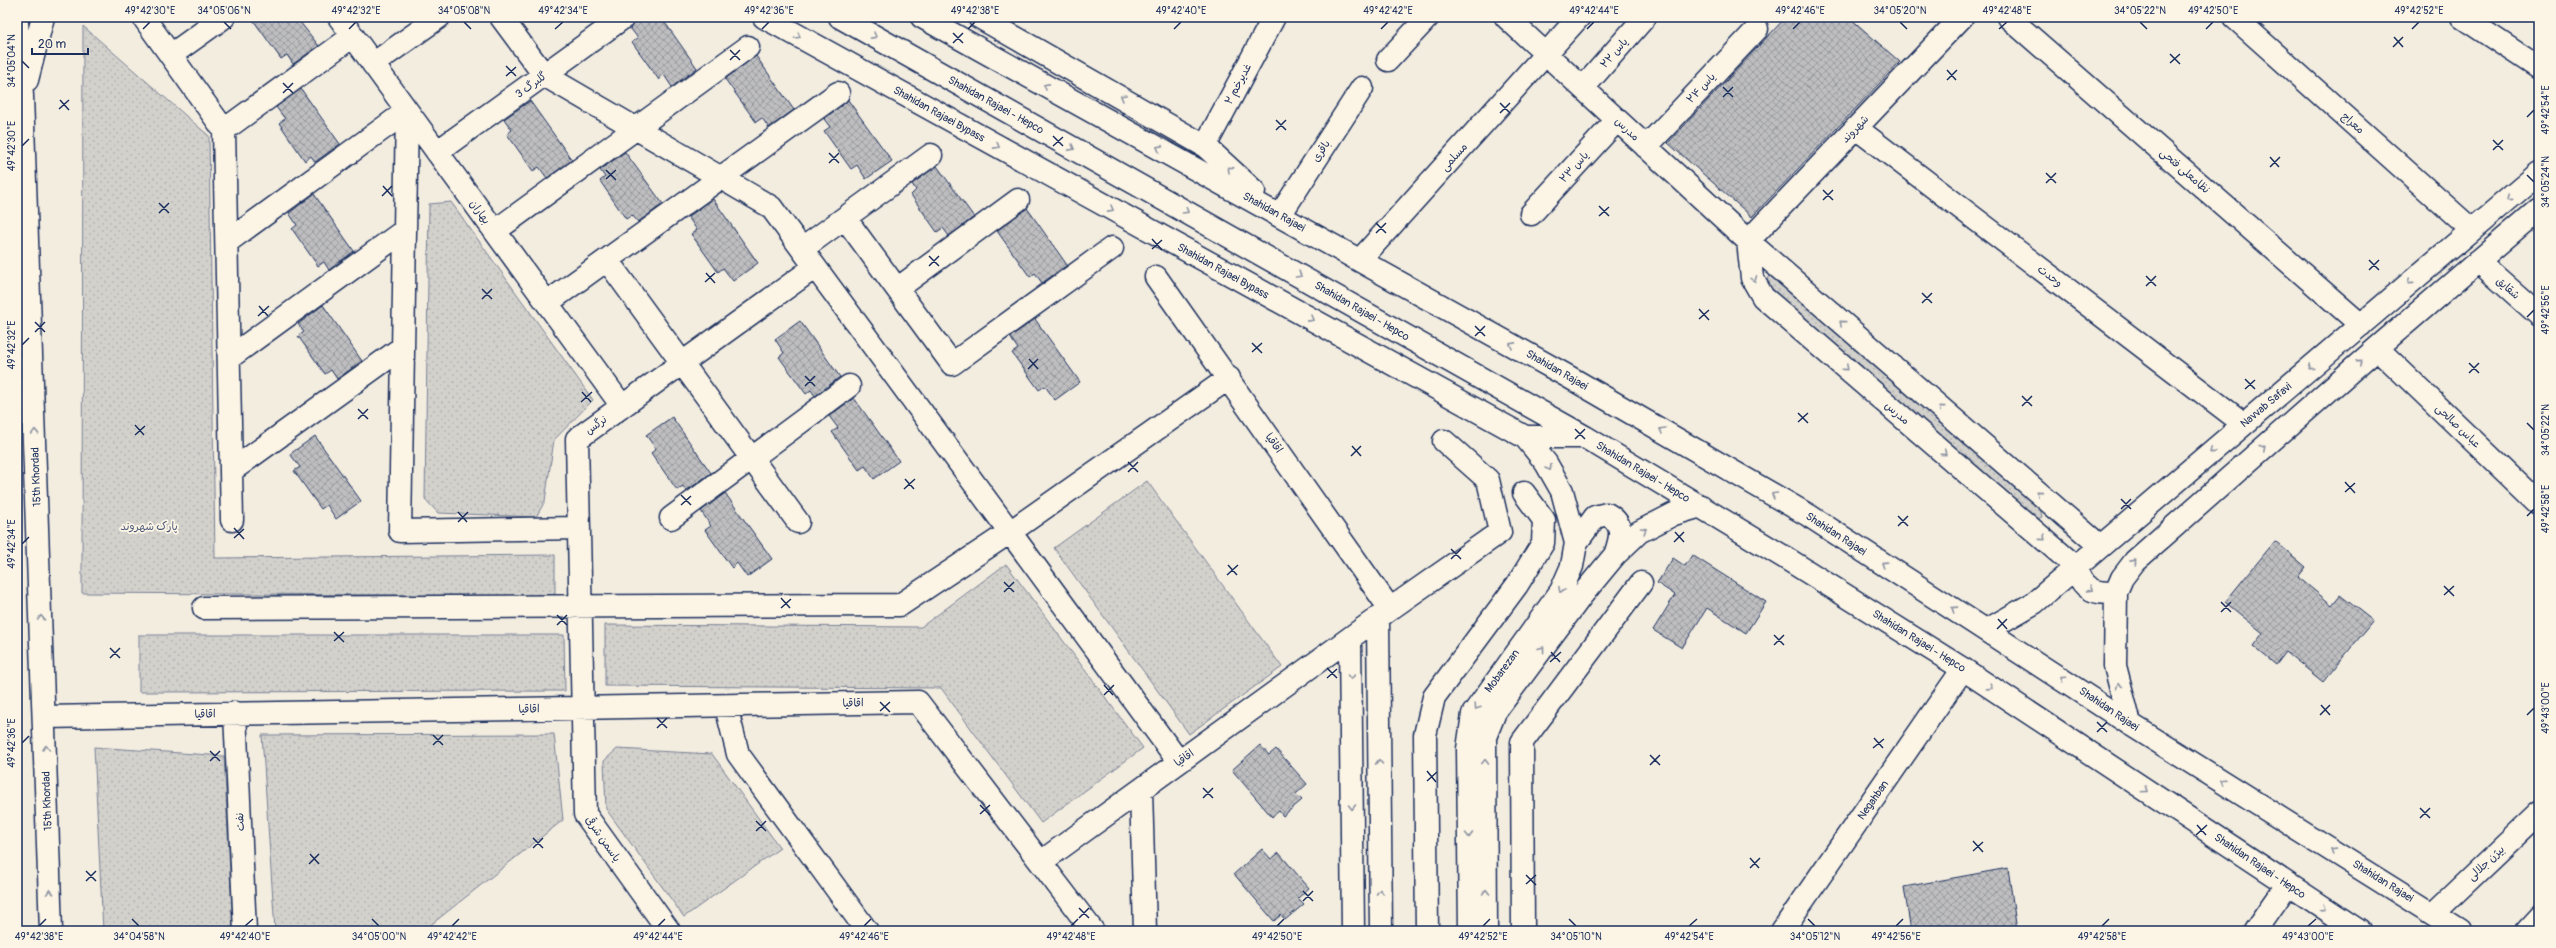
<svg xmlns="http://www.w3.org/2000/svg" width="2556" height="948" viewBox="0 0 2556 948" font-family="Pangolin,'Playpen Sans Arabic',sans-serif">
<style>
.park{fill:url(#park-dots);stroke:#778095}
.building{fill:url(#building-cross-hatch);stroke:#1b2f5e}
.lines{fill:none;stroke-linecap:round;stroke-linejoin:round}
.minor-casing{stroke:#1b2f5e;stroke-width:25}
.major-casing{stroke:#1b2f5e;stroke-width:25}
.minor{stroke:#fcf5e5;stroke-width:22}
.major{stroke:#fcf5e5;stroke-width:22}
.oneway{stroke:#8c92a2}
.ticks{fill:none;stroke:#1b2f5e;stroke-width:1.5}
.labels{text-anchor:middle;dominant-baseline:central;stroke-width:3.5;stroke-linejoin:round;paint-order:stroke}
.street-label{font-size:11px;fill:#1b2f5e;stroke:#fcf5e5}
.park-label{font-size:11px;fill:#49587a;stroke:#fcf5e5}
.neatline{fill:none;stroke:#1b2f5e;stroke-width:1.5}
.ticks-label{font-size:10px;text-anchor:middle;fill:#1b2f5e}
</style>
<defs>
<pattern id="park-dots" width="8" height="8" patternUnits="userSpaceOnUse"><rect width="8" height="8" fill="#d3d1cc"/><path d="M2 2h.1M6 6h.1" fill="none" stroke="#b5b4b2" stroke-width="1.8" stroke-linecap="round"/></pattern>
<pattern id="building-cross-hatch" width="8" height="8" patternUnits="userSpaceOnUse"><rect width="8" height="8" fill="#bebec0"/><path d="M0 0l8 8M0 8l8-8" fill="none" stroke="#9a9b9f"/></pattern>
</defs>
<rect width="100%" height="100%" fill="#f3ede0"/>
<filter id="ink" filterUnits="userSpaceOnUse"><feTurbulence type="fractalNoise" baseFrequency=".025" numOctaves="2"/><feDisplacementMap in="SourceGraphic" scale="8" xChannelSelector="R" yChannelSelector="G"/><feConvolveMatrix kernelMatrix="1 2 1 2 8 2 1 2 1" color-interpolation-filters="sRGB"/></filter>
<g filter="url(#ink)">
<path class="park" d="M83,26L209,136L215,558L555,555V596L82,593Z
M451,202L593,400L554,440L545,501L536,517L438,513L425,499L429,204Z
M1771,274L2040,508L2042,517L2034,521L1769,294L1765,284Z
M1147,481L1282,667L1189,734L1054,548Z
M1006,564L1143,748L1041,823L941,688L605,686V625L921,627Z
M139,635H564L565,691L139,692Z
M554,734L563,820L423,931H275L262,735Z
M94,747L224,756L233,931H103Z
M617,749L712,754L780,848L684,917L606,809L604,761Z"/>
<path class="building" d="M251,17H296L319,46L293,64L287,55L281,59Z
M636,17H661L697,68L672,87L664,75L659,80L632,42L638,38L630,28Z
M1786,17H1849L1900,62L1752,217L1668,143Z
M756,56L794,110L769,128L762,118L756,122L725,79Z
M301,89L340,144L315,162L311,156L305,161L279,123L285,119L276,107Z
M848,100L892,161L866,179L857,165L851,169L824,131L830,127L824,119Z
M530,101L572,160L547,178L539,167L533,171L507,134L512,130L504,119Z
M625,152L663,204L638,222L632,215L626,219L600,181L605,177L600,170Z
M937,166L974,217L949,236L943,228L937,232L911,195L916,190L912,184Z
M314,194L354,251L329,270L324,262L318,266L292,229L297,225L289,213Z
M713,199L758,263L733,281L723,268L718,272L691,234L697,230L688,217Z
M1027,208L1067,265L1042,283L1035,273L1030,277L997,231Z
M323,305L362,361L337,379L331,370L325,374L298,336L304,332L298,324Z
M1035,319L1080,382L1055,400L1045,386L1039,390L1012,353L1018,349L1010,337Z
M800,321L840,377L815,396L811,390L806,394L779,357L784,353L775,339Z
M854,398L899,461L874,479L865,466L859,470L832,432L838,428L829,416Z
M672,417L711,473L686,491L683,486L677,490L651,453L656,449L646,435Z
M315,436L361,501L336,519L327,505L321,509L294,471L300,467L290,454Z
M725,493L772,559L747,577L737,563L732,568L705,530L711,526L701,511Z
M2275,541L2306,567L2298,577L2332,605L2340,595L2373,621L2323,682L2286,652L2276,665L2253,646L2263,633L2225,602Z
M1692,555L1766,602L1746,633L1707,608L1682,648L1653,630L1675,595L1657,583L1673,558L1685,566Z
M1260,745L1269,755L1276,749L1307,784L1296,794L1302,800L1283,816L1279,811L1272,817L1232,770Z
M1262,849L1271,859L1279,853L1309,888L1298,898L1304,904L1285,920L1281,915L1274,921L1234,874Z
M2008,868L2017,931H1911L1904,887Z"/>
<g class="lines">
<g class="minor-casing">
<path id="minor" d="M339,17L622,406
M501,17L544,75L771,207L1179,762
M1506,17L1748,241L2100,546
M2008,17L2361,325
M2234,17L2472,230
M2462,17L2539,68
M144,18L224,130L232,520
M171,55L224,17
M1388,60L1428,17
M373,64L439,17
M1583,88L1645,17
M407,111L400,531L579,528
M1856,128L2244,424
M224,130L353,36
M1205,146L1274,17
M1646,147L1757,29
M437,152L624,17
M1531,214L1617,120
M1280,215L1362,88
M845,218L952,364L1112,248
M495,231L748,47
M1748,241L1752,278L1763,297L2076,567C2081,589 2095,595 2116,592
M1748,241L1962,17
M227,242L407,111
M802,249L931,155
M607,260L798,522
M1360,260L1579,17
M2478,261L2539,315
M1156,277L1390,609
M897,289L1018,200
M547,303L838,93
M2377,348L2539,504
M229,358L405,230
M231,471L403,347
M671,518L849,386
M1576,543L1595,517L1607,514C1625,524 1621,538 1615,555
M204,608L900,605L1010,532L1229,378
M1378,618L1381,931
M1987,630L2034,603L2539,173
M1350,638L1353,931
M726,706L738,754L867,931
M235,713L245,931
M45,717L918,702L1093,931
M2130,724L2115,666L2116,592L2122,578L2135,561L2377,348L2539,209
M1141,790L1145,931
M1041,862L1390,609L1500,532L1488,480L1444,441
M2434,913L2539,813
M669,931L585,814L577,439L815,267
M1427,931L1425,735L1434,697L1517,585L1543,543L1544,520L1524,493
M1470,931L1468,749L1473,714L1561,591L1572,566L1576,543L1562,491L1546,463L1525,437
M1486,931L1485,737L1495,712L1582,595L1615,555L1639,532L1674,514L1701,506
M1523,931L1522,742L1641,583
M1782,931L1963,669
M2255,931L2287,885
M2527,931L2539,918"/>
</g>
<g class="major-casing">
<path id="major" d="M764,17L1525,437H1584
M840,17L1585,437L1784,557L1963,669L2359,931
M922,17L1569,377L1808,515L2130,724L2460,931
M979,17L1205,146L1254,191
M17,23L22,96L51,931
M27,80L43,17"/>
</g>
<use href="#minor" class="minor"/>
<use href="#major" class="major"/>
</g>
<defs><path id="oneway-chevron" d="M-2-3.5L2.5 0L-2 3.5" fill="none" stroke-width="1.6" stroke-linecap="round" stroke-linejoin="round"/></defs>
<g class="oneway">
<use href="#oneway-chevron" transform="translate(798 36) rotate(29)"/>
<use href="#oneway-chevron" transform="translate(874 36) rotate(29)"/>
<use href="#oneway-chevron" transform="translate(1046 86) rotate(-151)"/>
<use href="#oneway-chevron" transform="translate(1123 97) rotate(-150)"/>
<use href="#oneway-chevron" transform="translate(997 146) rotate(29)"/>
<use href="#oneway-chevron" transform="translate(1072 148) rotate(29)"/>
<use href="#oneway-chevron" transform="translate(1159 148) rotate(-151)"/>
<use href="#oneway-chevron" transform="translate(1230 169) rotate(-137)"/>
<use href="#oneway-chevron" transform="translate(2509 198) rotate(139)"/>
<use href="#oneway-chevron" transform="translate(1111 209) rotate(29)"/>
<use href="#oneway-chevron" transform="translate(1186 211) rotate(30)"/>
<use href="#oneway-chevron" transform="translate(1299 275) rotate(30)"/>
<use href="#oneway-chevron" transform="translate(1754 279) rotate(69)"/>
<use href="#oneway-chevron" transform="translate(2410 282) rotate(140)"/>
<use href="#oneway-chevron" transform="translate(1311 319) rotate(29)"/>
<use href="#oneway-chevron" transform="translate(1842 323) rotate(-139)"/>
<use href="#oneway-chevron" transform="translate(1512 345) rotate(-151)"/>
<use href="#oneway-chevron" transform="translate(2360 362) rotate(-41)"/>
<use href="#oneway-chevron" transform="translate(2311 367) rotate(140)"/>
<use href="#oneway-chevron" transform="translate(1846 368) rotate(41)"/>
<use href="#oneway-chevron" transform="translate(1941 408) rotate(-139)"/>
<use href="#oneway-chevron" transform="translate(1662 430) rotate(-150)"/>
<use href="#oneway-chevron" transform="translate(35 432) rotate(-92)"/>
<use href="#oneway-chevron" transform="translate(2263 448) rotate(-41)"/>
<use href="#oneway-chevron" transform="translate(2212 451) rotate(140)"/>
<use href="#oneway-chevron" transform="translate(1944 453) rotate(41)"/>
<use href="#oneway-chevron" transform="translate(1549 468) rotate(59)"/>
<use href="#oneway-chevron" transform="translate(2039 493) rotate(-139)"/>
<use href="#oneway-chevron" transform="translate(1774 495) rotate(-150)"/>
<use href="#oneway-chevron" transform="translate(1644 530) rotate(-30)"/>
<use href="#oneway-chevron" transform="translate(2043 538) rotate(41)"/>
<use href="#oneway-chevron" transform="translate(2134 562) rotate(-48)"/>
<use href="#oneway-chevron" transform="translate(1884 564) rotate(-147)"/>
<use href="#oneway-chevron" transform="translate(2090 589) rotate(30)"/>
<use href="#oneway-chevron" transform="translate(1561 590) rotate(118)"/>
<use href="#oneway-chevron" transform="translate(1954 609) rotate(-147)"/>
<use href="#oneway-chevron" transform="translate(41 618) rotate(-92)"/>
<use href="#oneway-chevron" transform="translate(1542 649) rotate(-53)"/>
<use href="#oneway-chevron" transform="translate(1351 677) rotate(89)"/>
<use href="#oneway-chevron" transform="translate(2063 678) rotate(-146)"/>
<use href="#oneway-chevron" transform="translate(2119 686) rotate(-106)"/>
<use href="#oneway-chevron" transform="translate(1990 687) rotate(33)"/>
<use href="#oneway-chevron" transform="translate(1477 707) rotate(124)"/>
<use href="#oneway-chevron" transform="translate(46 748) rotate(-92)"/>
<use href="#oneway-chevron" transform="translate(1379 762) rotate(-91)"/>
<use href="#oneway-chevron" transform="translate(1485 762) rotate(-89)"/>
<use href="#oneway-chevron" transform="translate(2223 781) rotate(-148)"/>
<use href="#oneway-chevron" transform="translate(2145 790) rotate(34)"/>
<use href="#oneway-chevron" transform="translate(1352 807) rotate(89)"/>
<use href="#oneway-chevron" transform="translate(1469 835) rotate(89)"/>
<use href="#oneway-chevron" transform="translate(2333 850) rotate(-148)"/>
<use href="#oneway-chevron" transform="translate(50 892) rotate(-92)"/>
<use href="#oneway-chevron" transform="translate(1380 892) rotate(-91)"/>
<use href="#oneway-chevron" transform="translate(1486 892) rotate(-90)"/>
<use href="#oneway-chevron" transform="translate(2324 908) rotate(33)"/>
</g>
</g>
<path class="ticks" d="M224,22L231,29M464,22L471,29M1900,22L1907,29M2140,22L2147,29M143,29L150,22M349,29L356,22M555,29L563,22M762,29L769,22M968,29L975,22M1174,29L1181,22M1381,29L1388,22M1587,29L1594,22M1793,29L1800,22M1999,29L2007,22M2206,29L2213,22M2412,29L2419,22M953,33L963,43M2394,37L2403,47M953,43L963,33M2393,47L2403,37M730,50L740,60M2170,54L2180,64M730,60L740,50M22,61L29,68M2170,63L2180,54M506,66L516,76M1947,70L1956,80M506,76L516,67M1947,80L1957,70M283,83L293,93M1723,87L1733,97M283,93L293,83M1723,97L1733,87M60,100L69,110M1500,103L1510,113M59,109L69,100M1500,113L1510,103M2527,117L2534,110M1276,120L1286,130M1276,130L1286,120M1053,136L1063,146M2493,140L2503,150M22,146L29,139M1053,146L1063,137M2493,150L2503,140M829,153L839,163M2270,157L2279,167M829,163L839,153M2270,167L2280,157M606,170L616,180M2046,173L2056,183M2527,175L2534,182M606,179L616,170M2046,183L2056,173M383,186L392,196M1823,190L1833,200M382,196L392,186M1823,200L1833,190M159,203L169,213M1599,206L1609,216M159,213L169,203M1599,216L1609,207M1376,223L1386,233M1376,233L1386,223M1152,239L1162,250M1152,249L1162,240M929,256L939,266M2369,260L2379,270M929,266L939,256M2369,270L2379,260M706,273L715,283M2146,276L2156,286M705,282L715,273M2146,286L2156,276M482,289L492,299M1922,293L1932,303M482,299L492,289M1922,303L1932,293M259,306L268,316M1699,309L1709,320M258,316L269,306M2527,317L2534,310M1699,319L1709,310M35,322L45,332M1475,326L1485,336M35,332L45,322M1475,336L1485,326M1252,343L1262,353M22,345L29,338M1252,352L1262,343M1029,359L1038,369M2469,363L2479,373M1028,369L1038,359M2469,373L2479,363M805,376L815,386M2245,379L2255,389M805,386L815,376M2245,389L2255,380M582,392L591,402M2022,396L2032,406M581,402L592,392M2022,406L2032,396M358,409L368,419M1798,413L1808,423M358,419L368,409M1798,422L1808,413M2527,423L2534,430M135,425L144,435M1575,429L1585,439M135,435L145,426M1575,439L1585,429M1352,446L1361,456M1351,456L1361,446M1128,462L1138,472M1128,472L1138,462M905,479L914,489M2345,482L2355,493M904,489L915,479M2345,492L2355,483M681,495L691,505M2121,499L2131,509M681,505L691,496M2121,509L2131,499M458,512L467,522M1898,516L1908,526M2527,516L2534,509M458,522L468,512M1898,526L1908,516M234,528L244,539M1675,532L1684,542M234,538L244,529M1674,542L1684,532M22,544L29,537M1451,549L1461,559M1451,559L1461,549M1228,565L1237,575M1227,575L1238,565M1004,582L1014,592M2444,586L2454,596M1004,592L1014,582M2444,595L2454,586M781,598L790,608M2221,602L2231,612M781,608L791,599M2221,612L2231,602M557,615L567,625M1998,619L2007,629M557,625L567,615M1997,629L2007,619M334,632L344,642M1774,635L1784,645M334,641L344,632M1774,645L1784,635M110,648L120,658M1551,652L1560,662M110,658L120,648M1550,662L1561,652M1327,668L1337,678M1327,678L1337,669M1104,685L1113,695M1104,695L1114,685M880,702L890,712M2321,705L2330,715M880,711L890,702M2320,715L2330,705M2527,715L2534,708M657,718L667,728M2097,722L2107,732M657,728L667,718M2097,732L2107,722M433,735L443,745M1874,738L1883,748M22,743L29,736M433,745L443,735M1873,748L1884,739M210,751L220,761M1650,755L1660,765M210,761L220,751M1650,765L1660,755M1427,771L1436,782M1427,781L1437,772M1203,788L1213,798M1203,798L1213,788M980,805L990,815M2420,808L2430,818M980,814L990,805M2420,818L2430,808M756,821L766,831M2197,825L2206,835M756,831L766,821M2196,835L2207,825M533,838L543,848M1973,841L1983,852M533,848L543,838M1973,851L1983,842M310,854L319,864M1750,858L1759,868M309,864L319,854M1750,868L1760,858M86,871L96,881M1526,875L1536,885M86,881L96,871M1526,884L1536,875M1303,891L1313,901M1303,901L1313,891M1079,908L1089,918M1079,918L1089,908M132,919L139,926M372,919L379,926M1569,919L1576,926M1808,919L1815,926M39,926L46,919M245,926L253,919M452,926L459,919M658,926L665,919M864,926L871,919M1071,926L1078,919M1277,926L1284,919M1483,926L1490,919M1689,926L1697,919M1896,926L1903,919M2102,926L2109,919M2308,926L2316,919"/>
<g class="labels">
<g class="street-label">
<text transform="translate(1614 53) rotate(-49)">یاس ۲۲</text>
<text transform="translate(1238 84) rotate(-62)">غدیرخم ۲</text>
<text transform="translate(531 85) rotate(-36)">گلبرگ 3</text>
<text transform="translate(1701 88) rotate(-47)">یاس ۲۴</text>
<text transform="translate(996 105) rotate(29)">Shahidan Rajaei - Hepco</text>
<text transform="translate(939 114) rotate(29)">Shahidan Rajaei Bypass</text>
<text transform="translate(2353 123) rotate(42)">معراج</text>
<text transform="translate(1627 129) rotate(43)">مدرس</text>
<text transform="translate(1855 129) rotate(-46)">شهروند</text>
<text transform="translate(1321 151) rotate(-57)">باقری</text>
<text transform="translate(1454 157) rotate(-48)">مسلمی</text>
<text transform="translate(1574 167) rotate(-48)">یاس ۲۳</text>
<text transform="translate(2185 171) rotate(41)">نظامعلی فتحی</text>
<text transform="translate(480 212) rotate(54)">بهاران</text>
<text transform="translate(1274 212) rotate(29)">Shahidan Rajaei</text>
<text transform="translate(1223 271) rotate(29)">Shahidan Rajaei Bypass</text>
<text transform="translate(2050 276) rotate(37)">وحدت</text>
<text transform="translate(2508 288) rotate(41)">شقایق</text>
<text transform="translate(1362 311) rotate(30)">Shahidan Rajaei - Hepco</text>
<text transform="translate(1557 370) rotate(30)">Shahidan Rajaei</text>
<text transform="translate(2266 405) rotate(-40)">Navvab Safavi</text>
<text transform="translate(1897 413) rotate(41)">مدرس</text>
<text transform="translate(596 425) rotate(-36)">نرگس</text>
<text transform="translate(2458 426) rotate(44)">عباس صالحی</text>
<text transform="translate(1274 443) rotate(55)">اقاقیا</text>
<text transform="translate(1643 472) rotate(31)">Shahidan Rajaei - Hepco</text>
<text transform="translate(36 477) rotate(-92)">15th Khordad</text>
<text transform="translate(1836 534) rotate(33)">Shahidan Rajaei</text>
<text transform="translate(1919 641) rotate(32)">Shahidan Rajaei - Hepco</text>
<text transform="translate(1502 671) rotate(-54)">Mobarezan</text>
<text transform="translate(853 703) rotate(-1)">اقاقیا</text>
<text transform="translate(529 709) rotate(-1)">اقاقیا</text>
<text transform="translate(2109 709) rotate(34)">Shahidan Rajaei</text>
<text transform="translate(205 714) rotate(-1)">اقاقیا</text>
<text transform="translate(1184 758) rotate(-36)">اقاقیا</text>
<text transform="translate(1873 800) rotate(-55)">Negahban</text>
<text transform="translate(47 801) rotate(-92)">15th Khordad</text>
<text transform="translate(240 822) rotate(-93)">نفت</text>
<text transform="translate(603 839) rotate(55)">یاسمن شرقی</text>
<text transform="translate(2486 863) rotate(-43)">بیژن جلالی</text>
<text transform="translate(2260 866) rotate(34)">Shahidan Rajaei - Hepco</text>
<text transform="translate(2383 881) rotate(32)">Shahidan Rajaei</text>
</g>
<g class="park-label">
<text x="149" y="526">پارک شهروند</text>
</g>
</g>
<rect width="2556" height="948" fill="none" stroke="#fcf5e5" stroke-width="44"/>
<path d="M32 48v6h56v-6" fill="none" stroke="#1b2f5e" stroke-width="2"/>
<text x="38" y="48" font-size="12" fill="#1b2f5e" stroke="#fcf5e5" stroke-width="3" paint-order="stroke">20 m</text>
<rect x="22" y="22" width="2512" height="904" class="neatline"/>
<g class="ticks-label">
<text x="150" y="14">49°42'30"E</text>
<text x="224" y="14">34°05'06"N</text>
<text x="356" y="14">49°42'32"E</text>
<text x="464" y="14">34°05'08"N</text>
<text x="563" y="14">49°42'34"E</text>
<text x="769" y="14">49°42'36"E</text>
<text x="975" y="14">49°42'38"E</text>
<text x="1181" y="14">49°42'40"E</text>
<text x="1388" y="14">49°42'42"E</text>
<text x="1594" y="14">49°42'44"E</text>
<text x="1800" y="14">49°42'46"E</text>
<text x="1900" y="14">34°05'20"N</text>
<text x="2007" y="14">49°42'48"E</text>
<text x="2140" y="14">34°05'22"N</text>
<text x="2213" y="14">49°42'50"E</text>
<text x="2419" y="14">49°42'52"E</text>
<text transform="translate(11 61) rotate(-90)" y="4">34°05'04"N</text>
<text transform="translate(2545 110) rotate(-90)" y="4">49°42'54"E</text>
<text transform="translate(11 146) rotate(-90)" y="4">49°42'30"E</text>
<text transform="translate(2545 182) rotate(-90)" y="4">34°05'24"N</text>
<text transform="translate(2545 310) rotate(-90)" y="4">49°42'56"E</text>
<text transform="translate(11 345) rotate(-90)" y="4">49°42'32"E</text>
<text transform="translate(2545 430) rotate(-90)" y="4">34°05'22"N</text>
<text transform="translate(2545 509) rotate(-90)" y="4">49°42'58"E</text>
<text transform="translate(11 544) rotate(-90)" y="4">49°42'34"E</text>
<text transform="translate(2545 708) rotate(-90)" y="4">49°43'00"E</text>
<text transform="translate(11 743) rotate(-90)" y="4">49°42'36"E</text>
<text x="39" y="940">49°42'38"E</text>
<text x="139" y="940">34°04'58"N</text>
<text x="245" y="940">49°42'40"E</text>
<text x="379" y="940">34°05'00"N</text>
<text x="452" y="940">49°42'42"E</text>
<text x="658" y="940">49°42'44"E</text>
<text x="864" y="940">49°42'46"E</text>
<text x="1071" y="940">49°42'48"E</text>
<text x="1277" y="940">49°42'50"E</text>
<text x="1483" y="940">49°42'52"E</text>
<text x="1576" y="940">34°05'10"N</text>
<text x="1689" y="940">49°42'54"E</text>
<text x="1815" y="940">34°05'12"N</text>
<text x="1896" y="940">49°42'56"E</text>
<text x="2102" y="940">49°42'58"E</text>
<text x="2308" y="940">49°43'00"E</text>
</g>
</svg>
